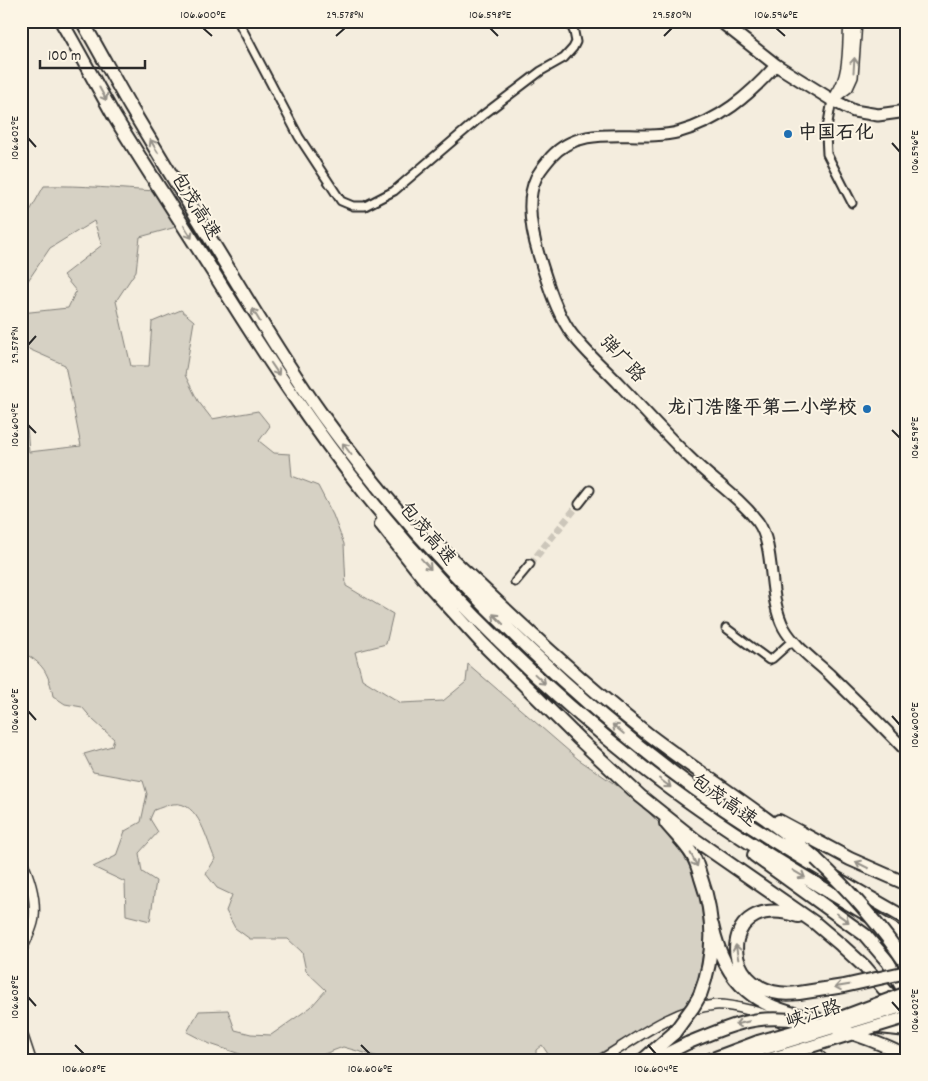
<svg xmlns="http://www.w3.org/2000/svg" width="928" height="1081" viewBox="0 0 928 1081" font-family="Dekko,'LXGW WenKai TC',sans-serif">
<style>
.green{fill:#d6d1c4;stroke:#807e78}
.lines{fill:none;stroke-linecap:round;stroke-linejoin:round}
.minor-tunnel{stroke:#ccc6ba;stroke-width:7;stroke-dasharray:7 3.5;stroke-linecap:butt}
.minor-casing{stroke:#2b2b2b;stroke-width:11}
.tertiary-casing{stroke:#2b2b2b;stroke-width:12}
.secondary-casing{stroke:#2b2b2b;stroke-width:14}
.primary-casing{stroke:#2b2b2b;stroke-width:15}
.trunk-casing{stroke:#2b2b2b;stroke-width:15}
.motorway-casing{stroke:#2b2b2b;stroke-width:16}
.minor{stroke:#fcf5e5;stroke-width:7}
.tertiary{stroke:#fcf5e5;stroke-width:9}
.secondary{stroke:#fcf5e5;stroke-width:10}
.primary{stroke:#fcf5e5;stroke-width:11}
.trunk{stroke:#fcf5e5;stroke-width:11}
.motorway{stroke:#fcf5e5;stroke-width:12}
.trunk-bridge-casing{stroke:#2b2b2b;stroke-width:15;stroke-linecap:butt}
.motorway-bridge-casing{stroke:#2b2b2b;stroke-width:16;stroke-linecap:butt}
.trunk-bridge{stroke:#fcf5e5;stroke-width:11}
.motorway-bridge{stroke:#fcf5e5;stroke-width:12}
.oneway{stroke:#949088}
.ticks{fill:none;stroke:#2b2b2b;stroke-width:2}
.poi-dot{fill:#1f6fb2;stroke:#fcf5e5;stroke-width:2}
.labels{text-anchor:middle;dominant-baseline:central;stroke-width:4;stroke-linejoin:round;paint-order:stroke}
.poi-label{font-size:19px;font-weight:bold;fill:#2b2b2b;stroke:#fcf5e5;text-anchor:start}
.street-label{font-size:19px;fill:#2b2b2b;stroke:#fcf5e5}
.neatline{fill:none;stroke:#2b2b2b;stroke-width:2}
.ticks-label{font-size:12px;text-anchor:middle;fill:#2b2b2b}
</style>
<rect width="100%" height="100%" fill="#f4edde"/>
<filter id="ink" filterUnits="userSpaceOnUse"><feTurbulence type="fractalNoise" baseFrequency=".02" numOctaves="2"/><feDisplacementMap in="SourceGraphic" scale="10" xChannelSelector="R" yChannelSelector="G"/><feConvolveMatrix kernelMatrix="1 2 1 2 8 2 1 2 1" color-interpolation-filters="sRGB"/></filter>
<g filter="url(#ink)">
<path class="green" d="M44,186C82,185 119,189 156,191L176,227L140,237L136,271L116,301L131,366H149L152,322L181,310L194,321L185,375L198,401L212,419L258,411L270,426L259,441L274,453L290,454L292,476L318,486L333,515L344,544L346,586L393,614L386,644L355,652L362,679L401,703L443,701L466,682L468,664L578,759L632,796L660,824L681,851L695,876L702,910L705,940L699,976L687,1007L652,1023L588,1060H552L542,1045L536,1050V1060H382L379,1057L343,1047L308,1060H252V1058L210,1044L187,1032L199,1011L228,1010L235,1030L251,1034L271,1035L311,1007L326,990L306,971L302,952L288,939H250L235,928L226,911L232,895L217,888L206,874L215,859C207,842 199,800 173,804C167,805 160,808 154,810L150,819L158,832L139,853L142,872L156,881L150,921L126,915L125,882L93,867L116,856L125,831L141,822L147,794L143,781L93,772L84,754L112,746L114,739L93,720L82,707L65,704L53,696C49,674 43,662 21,652V426H27L29,452L81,446L65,365L24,347L21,352V313L68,308L76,291L63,275L102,245L94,221L50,248L21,291V227Z"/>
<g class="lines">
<path class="minor-tunnel" d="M530,564L579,504"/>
<g class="minor-casing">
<path id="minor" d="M238,21L299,137L341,201L353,206H365L394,191L483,115L541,71L564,58L573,48L576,42L574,32L569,21
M832,100L826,134L827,154L852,203
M579,504L590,490
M515,582L530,564
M726,628L769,660L773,658L793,640"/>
</g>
<g class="tertiary-casing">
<path id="tertiary" d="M836,94C850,74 847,44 849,21
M832,100L848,88L853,77L857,21
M21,859C29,876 36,897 34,917C33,928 26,941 21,951
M21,1030L31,1060
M806,1043L824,1060
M601,1060C635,1039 673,1009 715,1005C727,1004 741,1008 753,1011C769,1015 785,1022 797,1034"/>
</g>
<g class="secondary-casing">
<path id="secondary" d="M776,65C749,96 719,121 679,132C637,143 583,121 551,157C546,163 539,171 536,178C525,201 532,233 539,256C547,281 554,307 569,330C583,350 603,367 620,385C643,409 665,434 689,457C712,480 738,496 758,522C776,547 767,597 784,628C794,646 814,660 829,674C855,700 882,725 907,752"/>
</g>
<g class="primary-casing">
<path id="primary" d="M720,21L776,65L832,100L854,111L878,115L907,111"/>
</g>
<g class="trunk-casing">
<path id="trunk" d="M654,1060L688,1043
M731,1060L760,1050"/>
</g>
<g class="motorway-casing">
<path id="motorway" d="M61,21C79,52 96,84 114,116C146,168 180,220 213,272C261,349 311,426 368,497C449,597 544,689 645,769C727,833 817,885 907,938
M82,21C99,50 114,79 131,108C162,160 193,211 225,263C256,314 287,366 322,415C383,499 453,576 528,648C580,698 636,746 695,789C763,837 835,878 907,919
M381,524L430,586L482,643L580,740L640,796L694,839L815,923L841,945L865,967L898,1005
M435,543C505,609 573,676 649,735C704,777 764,813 816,859
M779,821L850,859L907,884
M666,823C675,834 686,844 693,856C697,863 699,871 701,878C715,917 715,956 700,995
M754,855L865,935L888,962L907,996
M798,916C727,891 715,977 773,992C781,994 790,994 799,993
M712,925C725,985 757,1009 817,1019
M844,1023L907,1030
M643,1060L674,1033
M710,1060L758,1042
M890,1060L907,1058"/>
</g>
<use href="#minor" class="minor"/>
<use href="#tertiary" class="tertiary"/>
<use href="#secondary" class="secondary"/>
<use href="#primary" class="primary"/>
<use href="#trunk" class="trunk"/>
<use href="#motorway" class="motorway"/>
<g class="trunk-bridge-casing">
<path id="trunk-bridge" d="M688,1043C710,1034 732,1024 756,1020C803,1013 865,1036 907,1056
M760,1050L907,1005
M767,1060L907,1017"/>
</g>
<g class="motorway-bridge-casing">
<path id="motorway-bridge" d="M816,859C850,891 881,926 907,965
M799,993L844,986L907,972
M674,1033L693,1007L700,995
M758,1042L835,1020L907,993"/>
</g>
<use href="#trunk-bridge" class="trunk-bridge"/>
<use href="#motorway-bridge" class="motorway-bridge"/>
</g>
<defs><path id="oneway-shaft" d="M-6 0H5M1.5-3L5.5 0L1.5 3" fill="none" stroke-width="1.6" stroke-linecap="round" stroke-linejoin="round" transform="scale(1.25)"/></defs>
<g class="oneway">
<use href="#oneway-shaft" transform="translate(854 65) rotate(-86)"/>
<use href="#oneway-shaft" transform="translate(103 94) rotate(61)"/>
<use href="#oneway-shaft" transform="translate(154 146) rotate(-121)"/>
<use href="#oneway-shaft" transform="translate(188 232) rotate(58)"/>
<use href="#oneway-shaft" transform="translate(256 315) rotate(-121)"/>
<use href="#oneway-shaft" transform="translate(275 369) rotate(56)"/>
<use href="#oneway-shaft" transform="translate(347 449) rotate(-127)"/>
<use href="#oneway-shaft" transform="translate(426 564) rotate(48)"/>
<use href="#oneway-shaft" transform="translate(498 619) rotate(-135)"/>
<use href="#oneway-shaft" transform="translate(540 679) rotate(43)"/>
<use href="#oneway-shaft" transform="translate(618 729) rotate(-140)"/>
<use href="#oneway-shaft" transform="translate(665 783) rotate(37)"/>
<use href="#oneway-shaft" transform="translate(694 860) rotate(63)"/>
<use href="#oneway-shaft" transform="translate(862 865) rotate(-154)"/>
<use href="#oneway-shaft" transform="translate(799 874) rotate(31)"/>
<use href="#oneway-shaft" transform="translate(843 918) rotate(36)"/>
<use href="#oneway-shaft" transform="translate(737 952) rotate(-100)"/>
<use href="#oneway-shaft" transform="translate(842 986) rotate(170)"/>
<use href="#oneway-shaft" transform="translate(742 1023) rotate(167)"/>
</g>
</g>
<path class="ticks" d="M203,28L212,36M490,28L498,36M776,28L785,36M336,36L345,28M664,36L672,28M28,138L36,147M892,143L900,152M28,345L36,336M28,425L36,433M892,430L900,438M28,711L36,720M892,716L900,725M28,997L36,1006M892,1002L900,1011M75,1045L84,1054M361,1045L370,1054M648,1045L656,1054"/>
<g class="poi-dot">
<circle cx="788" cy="134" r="5"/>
<circle cx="867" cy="409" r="5"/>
</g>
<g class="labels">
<g class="poi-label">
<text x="798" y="134">中国石化</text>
<text x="857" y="409" text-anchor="end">龙门浩隆平第二小学校</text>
</g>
<g class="street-label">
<text transform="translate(194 207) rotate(58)">包茂高速</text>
<text transform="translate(621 360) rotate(47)">弹广路</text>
<text transform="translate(426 535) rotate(49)">包茂高速</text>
<text transform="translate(723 802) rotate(35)">包茂高速</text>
<text transform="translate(814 1016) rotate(-17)">峡江路</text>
</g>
</g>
<rect width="928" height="1081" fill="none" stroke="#fcf5e5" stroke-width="55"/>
<path d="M40 60v8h105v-8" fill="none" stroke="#2b2b2b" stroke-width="2.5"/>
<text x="48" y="60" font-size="15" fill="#2b2b2b" stroke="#fcf5e5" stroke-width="4" paint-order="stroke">100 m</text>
<rect x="28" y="28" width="872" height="1026" class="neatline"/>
<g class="ticks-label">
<text x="203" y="18">106.600°E</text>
<text x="345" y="18">29.578°N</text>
<text x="490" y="18">106.598°E</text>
<text x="672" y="18">29.580°N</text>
<text x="776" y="18">106.596°E</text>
<text transform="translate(14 138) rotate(-90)" y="4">106.602°E</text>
<text transform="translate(914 152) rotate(-90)" y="4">106.596°E</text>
<text transform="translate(14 345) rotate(-90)" y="4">29.578°N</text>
<text transform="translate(14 425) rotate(-90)" y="4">106.604°E</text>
<text transform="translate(914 438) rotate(-90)" y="4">106.598°E</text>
<text transform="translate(14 711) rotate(-90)" y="4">106.606°E</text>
<text transform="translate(914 725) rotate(-90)" y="4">106.600°E</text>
<text transform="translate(14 997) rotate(-90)" y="4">106.608°E</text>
<text transform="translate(914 1011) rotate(-90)" y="4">106.602°E</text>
<text x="84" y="1072">106.608°E</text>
<text x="370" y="1072">106.606°E</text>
<text x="656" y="1072">106.604°E</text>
</g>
</svg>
